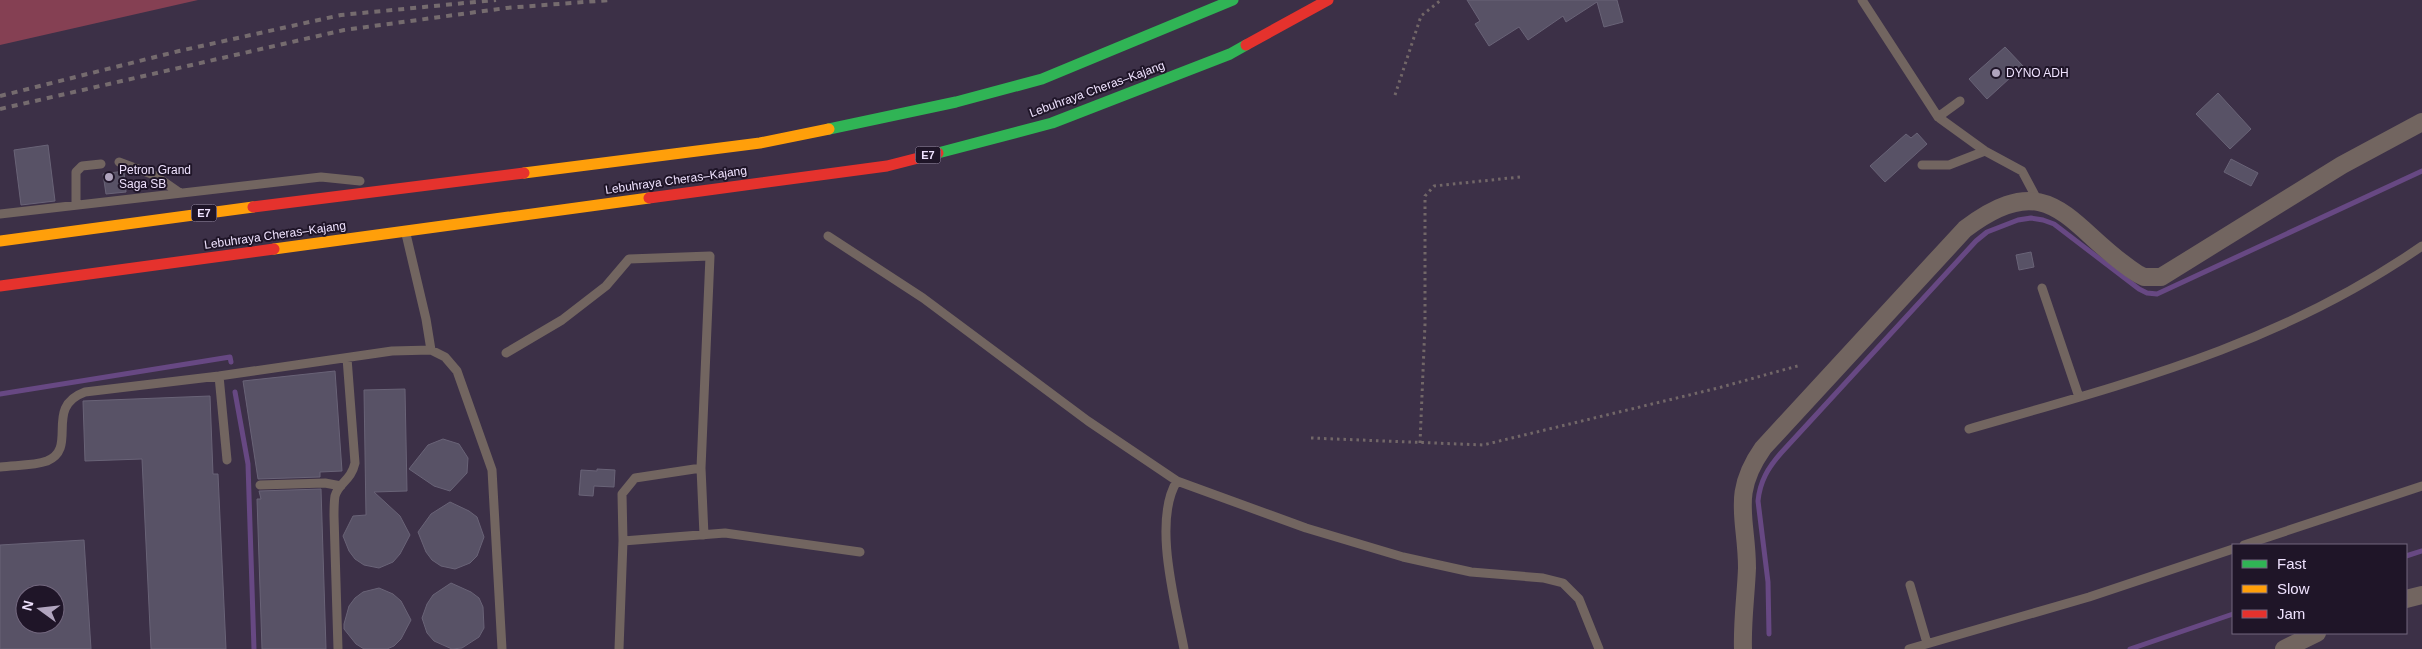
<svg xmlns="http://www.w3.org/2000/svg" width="2422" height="649" viewBox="0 0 2422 649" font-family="Helvetica,sans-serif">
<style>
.forest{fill:#854053}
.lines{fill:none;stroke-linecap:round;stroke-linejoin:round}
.stream{stroke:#674883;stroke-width:5}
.building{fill:#585266;stroke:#696377;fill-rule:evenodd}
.path{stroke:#726768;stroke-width:3;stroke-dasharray:2.5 4;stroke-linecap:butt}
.lane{stroke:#726560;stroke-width:9}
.street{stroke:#726560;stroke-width:18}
.fast{stroke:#30b455;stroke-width:11}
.slow{stroke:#ff9f0a;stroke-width:11}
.jam{stroke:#e5322d;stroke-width:11}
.rail{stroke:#756b6e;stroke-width:4;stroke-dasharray:6 6;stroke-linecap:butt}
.poi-dot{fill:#b0a4be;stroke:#1f1528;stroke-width:2}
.labels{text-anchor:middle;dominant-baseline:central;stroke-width:4;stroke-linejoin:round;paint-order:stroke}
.shield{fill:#1f1528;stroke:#b1a4be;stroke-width:1}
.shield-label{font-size:11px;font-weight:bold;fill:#efe2fe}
.poi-label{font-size:12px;fill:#efe2fe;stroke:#1f1528;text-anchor:start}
.street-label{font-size:12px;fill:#efe2fe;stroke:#1f1528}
</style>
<rect width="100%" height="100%" fill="#3c3047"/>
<path class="forest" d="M0,0H198L0,45Z"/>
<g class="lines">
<path class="stream" d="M235,392L248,464L254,649
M0,394L230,357L231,362
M2406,556L2422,551
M1769,634L1768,582L1758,501C1760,481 1768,468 1781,453L1976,241L1987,232L2018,220L2031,218L2043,220L2054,224L2139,289L2147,293L2157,294L2422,171
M2130,649L2233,614"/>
</g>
<path class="building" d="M1467,0H1617L1623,22L1604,27L1597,2L1566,22L1563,16L1528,40L1519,27L1489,46L1475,24L1480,21Z
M2005,47L2023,66L1987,99L1969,79Z
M2218,93L2251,129L2230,149L2196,114Z
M1917,133L1927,144L1885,182L1870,166L1906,134L1911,138Z
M48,145L55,201L21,205L14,150Z
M2231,159L2258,173L2251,186L2224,172Z
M124,171L126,192L106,194L103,174Z
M2031,252L2034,267L2019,270L2016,255Z
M335,371L342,471L320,472V477L258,479L243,381Z
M405,389L407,491L374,492L400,516L410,535L400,554L393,562L379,568L364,565L355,559L349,551L343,536L353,516L366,515L364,390Z
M210,396L213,474H218L226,649H151L142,459L85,461L83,401Z
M443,439L459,444L468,458L467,473L450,491L434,486L409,469L428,445Z
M597,469L615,470L614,487L594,486L593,496L579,495L581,470L597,471Z
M321,489L326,649H262L257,499H261L259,491Z
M450,502L469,511L477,517L484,537L477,556L470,563L455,569L441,566L432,560L426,552L418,532L431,514Z
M84,540L91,649H0V545ZM25,594H55V624H25Z
M451,583L471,592L479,598L483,607L484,628L479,637L462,648L452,649L434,641L427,633L422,618L427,604L433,595Z
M379,588L393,594L401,601L411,620L401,639L394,646L387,649H364L356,644L344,629V624L349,606L355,598L363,592Z"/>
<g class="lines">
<path class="path" d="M1395,95L1421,16L1441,0
M1311,438L1483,445L1718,388L1801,365
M1420,443L1425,324V196L1434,186L1520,177"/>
<path class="lane" d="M1862,0L1938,117L1985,151L2022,171L2038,201
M1938,117L1960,101
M119,162L154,175L180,193
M1922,165H1949L1985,151
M76,205V172L82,166L101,164
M0,214L321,177L360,181
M406,234L426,319L431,350L445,357L457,371L492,470L502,649
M828,236L923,298L1088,421L1177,481C1152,521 1176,605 1184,649
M2042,288L2079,397
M506,353L562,320L606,286L629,259L710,256L701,468L704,535
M219,376L227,460
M1969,429C2132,382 2281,344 2422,246
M0,467C14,465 33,466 47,461C79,448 43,407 85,392L219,376L392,351L431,350
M1177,481L1306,528L1403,557L1471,572L1543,578L1563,583L1579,599L1599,649
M260,485L325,483L341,486
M623,541L622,494L635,478L701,468
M2244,545L2422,486
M1910,585L1927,643
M338,649L334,516C334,510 334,502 335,496C339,482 351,481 355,463L347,358
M619,649L623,541L725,533L860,552
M1909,649L2089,597L2233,549"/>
<path class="street" d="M2406,599L2422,595
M1743,649C1742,622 1746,595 1747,568C1747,518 1730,495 1763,448L1965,229C2053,162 2070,231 2138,274L2144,277H2161L2342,165L2422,122
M2284,649L2317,633"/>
<path class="fast" d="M829,129L956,102L1042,79L1233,0
M938,153L1052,123L1230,54L1246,45"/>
<path class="slow" d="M524,173L760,143L829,129
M0,241L253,207
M274,249L649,198"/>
<path class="jam" d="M1246,45L1328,0
M649,198L887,166L938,153
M253,207L524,173
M0,286L274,249"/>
<path class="rail" d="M0,96L179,51L341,15L496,0
M0,109L344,30L506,8L610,0"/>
</g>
<g class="poi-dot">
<circle cx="1996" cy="73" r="5"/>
<circle cx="109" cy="177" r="5"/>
</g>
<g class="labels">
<g class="shield">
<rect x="915.5" y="146.5" width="25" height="17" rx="4"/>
<rect x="191.5" y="204.5" width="25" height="17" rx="4"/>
</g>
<g class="shield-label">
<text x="928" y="155">E7</text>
<text x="204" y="213">E7</text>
</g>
<g class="poi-label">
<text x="2006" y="73">DYNO ADH</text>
<text x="119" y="170">Petron Grand<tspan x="119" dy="14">Saga SB</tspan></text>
</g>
<g class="street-label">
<text transform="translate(1097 89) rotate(-20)">Lebuhraya Cheras–Kajang</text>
<text transform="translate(676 180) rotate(-8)">Lebuhraya Cheras–Kajang</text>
<text transform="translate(275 235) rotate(-8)">Lebuhraya Cheras–Kajang</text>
</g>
</g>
<rect x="2232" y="544" width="175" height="90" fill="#1f1528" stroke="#72677e"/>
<rect x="2242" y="560" width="25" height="8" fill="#30b455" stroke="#72677e"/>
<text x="2277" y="569" font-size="15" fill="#efe2fe">Fast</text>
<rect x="2242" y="585" width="25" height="8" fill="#ff9f0a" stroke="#72677e"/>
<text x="2277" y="594" font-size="15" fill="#efe2fe">Slow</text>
<rect x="2242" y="610" width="25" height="8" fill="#e5322d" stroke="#72677e"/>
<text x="2277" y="619" font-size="15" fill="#efe2fe">Jam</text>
<g transform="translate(40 609) rotate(285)"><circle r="24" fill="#1f1528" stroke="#72677e"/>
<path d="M0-4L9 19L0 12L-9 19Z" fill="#b0a4be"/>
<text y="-8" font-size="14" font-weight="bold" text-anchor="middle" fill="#efe2fe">N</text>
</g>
</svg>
